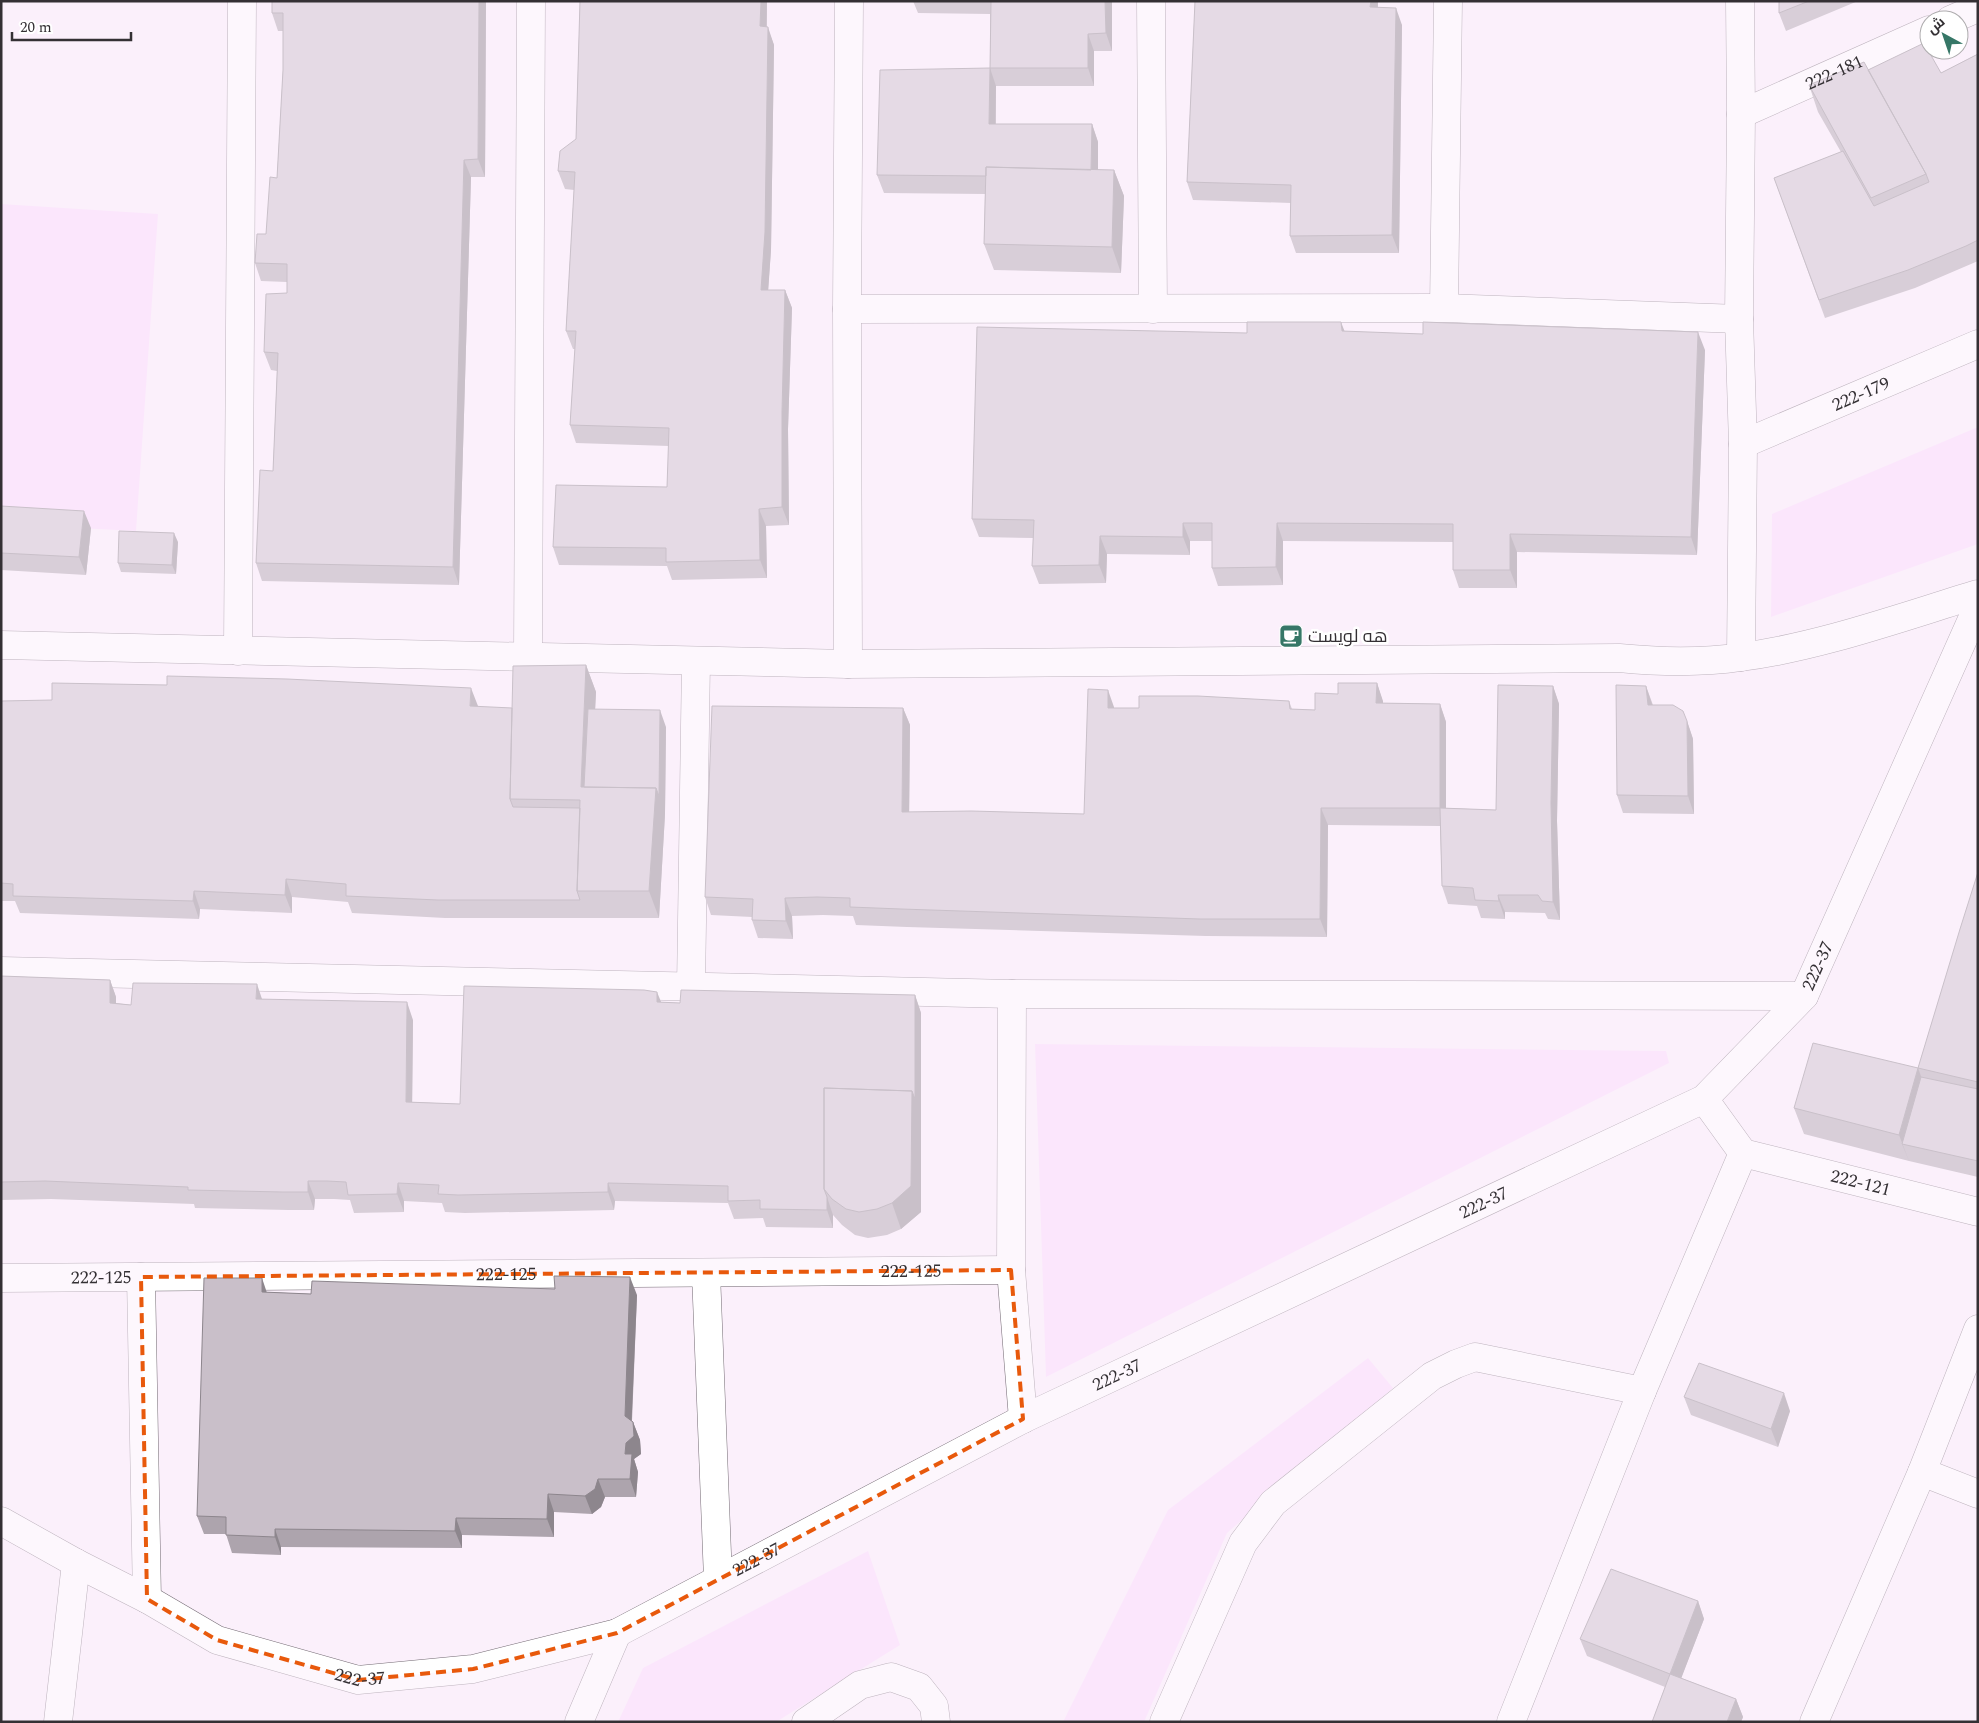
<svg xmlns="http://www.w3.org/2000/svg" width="1979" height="1723" viewBox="0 0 1979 1723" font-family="Spectral,Cairo,serif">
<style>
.green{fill:#fbdafc}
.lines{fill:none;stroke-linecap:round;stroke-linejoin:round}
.street-casing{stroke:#746b74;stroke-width:29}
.secondary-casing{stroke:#746b74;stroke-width:29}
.street{stroke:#fff;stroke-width:28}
.secondary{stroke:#fff;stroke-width:28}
.wall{fill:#ada4ad}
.shaded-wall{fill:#8d868d}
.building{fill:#c9bfc9;stroke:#8d868d}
.marked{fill:none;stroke:#e8590c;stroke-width:4;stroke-dasharray:10 6;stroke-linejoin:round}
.labels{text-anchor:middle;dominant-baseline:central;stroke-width:5;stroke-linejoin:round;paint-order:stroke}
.street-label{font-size:18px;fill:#343034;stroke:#fff}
.poi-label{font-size:18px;fill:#343034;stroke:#fff;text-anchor:start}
</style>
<rect width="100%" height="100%" fill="#fbf0fb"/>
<path class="green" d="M1,204L158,214L136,531L1,524Z
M1978,427V544L1771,617L1772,514Z
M1035,1044L1666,1051L1669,1063L1046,1377Z
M1368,1358L1393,1388L1227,1533L1144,1722H1063L1168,1510Z
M868,1551L900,1645L776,1722H618L643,1668Z"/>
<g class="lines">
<g class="street-casing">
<g id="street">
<path d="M1151,1L1153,309"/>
<path d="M1740,1L1741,114L1739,319L1743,444L1741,657"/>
<path d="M1950,20L1978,8"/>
<path id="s1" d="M1741,114L1929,30"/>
<path d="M1444,308L1448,1"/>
<path d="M847,309L1444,308L1739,319"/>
<path id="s2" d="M1743,444L1978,344"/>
<path d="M238,651L242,1"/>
<path d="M528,657L531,1"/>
<path d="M848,664L847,309L849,1"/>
<path d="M1,971L1012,994L1804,996"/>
<path d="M691,987L696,661"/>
<path d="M1012,994L1011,1270L1023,1419"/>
<path id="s3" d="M1743,1153L1978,1212"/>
<path d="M706,1273L718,1579"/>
<path d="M141,1277L147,1599"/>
<path id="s4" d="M1,1278L1011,1270"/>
<path d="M1922,1472L1978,1494"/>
<path d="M58,1722L76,1563"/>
<path d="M806,1722L860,1685L891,1677L919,1687L934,1706L936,1722"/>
<path d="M1164,1722L1243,1543L1273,1503L1432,1376L1456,1364L1475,1357L1642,1391"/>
<path d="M1511,1722L1642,1391L1743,1153L1704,1099"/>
<path d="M1814,1722L1922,1472L1978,1329"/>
</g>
</g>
<g class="secondary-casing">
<g id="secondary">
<path d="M1,645L848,664L1619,658C1660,662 1701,663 1741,657C1819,647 1902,617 1978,594"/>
<path id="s5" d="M1,1521L76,1563L147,1599L217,1640L358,1680L473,1669L617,1633L1023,1419L1704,1099L1804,996L1978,606"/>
<path d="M579,1722L617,1633"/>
</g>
</g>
<use href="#street" class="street"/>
<use href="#secondary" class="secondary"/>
</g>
<path class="wall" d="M272,1H486L485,177H471L459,585L262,581L256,563L273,471L277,371L271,370L264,352L287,293V282L261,281L255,263L266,234L277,178L283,70V31H278L272,13Z
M580,1H767V27L774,45L771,250L768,290H785L792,308L788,429L789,525L766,526L767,578L672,580L667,566L559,565L553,547L667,487L669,446L576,443L570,425L575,349H573L566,331L574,190L565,189L558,171L576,139Z
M913,1H1112V51H1094V86H996L990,68V14L918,13Z
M1195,1H1378V7L1402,25L1399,253H1296L1290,236L1291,203L1193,200L1187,182Z
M1779,1H1858L1786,31L1779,13Z
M1978,54V261L1915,288L1825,318L1774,178L1841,152L1818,112L1809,85L1868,70L1941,73Z
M990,68L996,86V124H1092L1098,142V170H1114L1124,196L1121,273L994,270L984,244L985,194L884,193L877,175Z
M1344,331L1705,350L1697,555L1517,552V588H1459L1453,570V542L1283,541V585L1218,586L1212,568V541H1190V555L1107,554L1106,583L1039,584L1032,566L1033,538L979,537L972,519L1247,333Z
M1,506L91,528L86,575L1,570Z
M178,542L176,574L121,572L118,563Z
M586,665L596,692L595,709L666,727L665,814L659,918H445L352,913L348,902L292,897V913L200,909L199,919L20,913L15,901H1V694L2,701L512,708Z
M1377,683L1383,703L1440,704L1446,722V808L1496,810L1553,686L1559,704L1557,821L1560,920L1548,919L1545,913L1505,912V919L1481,918L1477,906L1448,904L1442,886L1440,826L1328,825L1327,937L1206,936L907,927L856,925L853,916L823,915L792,916L793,939L758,938L752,920V917L711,915L705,897L903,708L910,725L909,812L1084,814L1114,708H1139L1289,701L1292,709L1315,710L1338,694Z
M1646,686L1653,705L1687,721L1693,739L1694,814L1623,813L1617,795Z
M1978,872V1177L1909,1161L1804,1134L1794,1108L1918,1068Z
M1,976L110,980L116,997V1003L131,1005L262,999L413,1020L412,1102L460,1104L661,1002L680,1003L915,995L921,1013V1212L901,1229L887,1235L868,1238L855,1235L842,1225L833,1215V1228L766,1227L763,1218L734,1219L728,1203L615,1201L614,1210L465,1213L445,1212L442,1203L404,1201V1212L354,1213L350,1200L334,1199H315L314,1210H289L195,1208L194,1204L51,1199L1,1200Z
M267,1292L311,1294L637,1295L632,1421L633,1422L640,1440L641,1454L634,1459L638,1472L636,1497H605L601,1507L592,1514L554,1512V1537L462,1535V1548L281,1547V1555L232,1553L226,1534H204L197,1516Z
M1684,1397L1790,1411L1778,1447L1691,1415Z
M1698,1601L1704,1619L1681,1678L1736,1699L1743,1717L1741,1722H1652L1665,1687L1587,1656L1580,1639Z"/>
<path class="shaded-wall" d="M479,1H486L485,177L478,159Z
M761,1H767L766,44L760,26Z
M1105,1H1112V51L1106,33Z
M1371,1H1378L1377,25L1370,7Z
M1396,8L1402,25L1399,253L1392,235Z
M768,27L774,45L771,250L767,308L761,290Z
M1088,34L1094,51V86L1088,68Z
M990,68L996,86L995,142L989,124Z
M1092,124L1098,142V195L1091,177Z
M464,160L471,177L459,585L453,567Z
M1114,170L1124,196L1121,273L1112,247Z
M785,290L792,308L788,429L789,525L782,507V412Z
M1341,322L1348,340L1342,331Z
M1698,332L1705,350L1697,555L1691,537Z
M759,509L766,526L767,578L760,560Z
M84,511L91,528L86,575L79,557Z
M1183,523L1190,541V555L1183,537Z
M1277,523L1283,541V585L1276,567Z
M174,533L178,542L176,574L172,565Z
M1510,534L1517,552V588L1510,570Z
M1100,536L1107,554L1106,583L1099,565Z
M586,665L596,692L591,795L581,787Z
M1377,683L1383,701V720L1376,703Z
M1553,686L1559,704L1557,821L1560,920L1553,902L1551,803Z
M1646,686L1652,704L1654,723L1648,705Z
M471,688L478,706L477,724L470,706Z
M1108,690L1114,707V726L1108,708Z
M1440,704L1446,722V826L1440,808Z
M903,708L910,725L909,830L902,812Z
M660,710L666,727L665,814L659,918L649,891Z
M1687,721L1693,739L1694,814L1688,796Z
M1321,808L1328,825L1327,937L1320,919Z
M286,879L292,897V913L285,895Z
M194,891L200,909L199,919L193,901Z
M1498,895L1505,912V919L1499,901Z
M785,898L792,916L793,939L786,921Z
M110,980L116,997V1021L110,1003Z
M257,984L263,1002L256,999Z
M657,992L664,1009L657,1002Z
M915,995L921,1013V1212L901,1229L892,1203Z
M407,1002L413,1020L412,1120L406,1102Z
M1918,1068L1928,1095L1902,1144L1909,1161L1899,1135Z
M308,1181L315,1199L314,1210L308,1192Z
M398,1183L404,1201V1212L397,1194Z
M608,1183L615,1201L614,1210L608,1192Z
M827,1197L833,1215V1228L827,1210Z
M630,1277L637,1295L631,1434L625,1416Z
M262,1278L268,1296L262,1292Z
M1784,1393L1790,1411L1778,1447L1771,1429Z
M633,1422L640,1440L641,1454L634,1459L638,1472L636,1497L630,1479L625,1454L626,1443Z
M598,1479L605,1497L601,1507L592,1514L585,1496Z
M548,1494L554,1512V1537L547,1519Z
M456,1518L462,1535V1548L455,1531Z
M275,1529L281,1547V1555L275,1537Z
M1698,1601L1704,1619L1676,1692L1670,1674Z
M1736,1699L1743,1717L1741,1722H1727Z"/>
<path class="building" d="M272,1H479L478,159L464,160L453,567L256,563L260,470L273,471L278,353L264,352L266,294L287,293V264L255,263L257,234H266L270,177L277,178L283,70V13H272Z
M580,1H761L760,26L768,27L765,232L761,290H785L782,412V507L759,509L760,560L666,562V548L553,547L556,485L667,487L669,428L570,425L576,331H566L575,172L558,171L560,151L576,139Z
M991,1H1105L1106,33L1088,34V68H990Z
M1195,1H1371L1370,7L1396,8L1392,235L1290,236L1291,185L1187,182Z
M1779,1H1809L1779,13Z
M1924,43L1941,73L1978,54V240L1966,246L1908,270L1819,300L1774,178L1843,151L1874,206L1929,182L1926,174L1868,70Z
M1864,62L1926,174L1871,198L1809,85Z
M990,68L989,124H1092L1091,170L986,167V176L877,175L880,70Z
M986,167L1114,170L1112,247L984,244Z
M1247,322H1341L1342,331L1423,334V322L1698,332L1691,537L1510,534V570H1453V524L1277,523L1276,567L1212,568V523H1183V537L1100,536L1099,565L1032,566L1034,520L972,519L977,327L1247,333Z
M1,506L84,511L79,557L1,553Z
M119,531L174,533L172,565L118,563Z
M586,665L581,787L656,788L649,891H577L580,800L510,799L513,666Z
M167,676L287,679L471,688L470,706L512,708L510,799L513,807L580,808L577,891L580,900H438L346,896V884L286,879L285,895L194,891L193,901L13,896V884L1,883V701L52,700V683L167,685Z
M1338,683H1377L1376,703L1440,704V808H1321L1320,919H1200L901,909L850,907V898L817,897L785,898L786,921L752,920L753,899L705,897L712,706L903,708L902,812L971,811L1084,814L1088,689L1108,690V708H1139V696H1198L1289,701L1290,709L1315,710V693L1338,694Z
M1498,685L1553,686L1551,803L1553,902L1542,901L1538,895H1498L1499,901L1475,900L1473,888L1442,886L1440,808L1496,810Z
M1616,685L1646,686L1648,705H1673L1683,711L1687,721L1688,796L1617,795Z
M588,709L660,710L659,796L656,788L584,787Z
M1978,872V1082L1918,1068L1960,929Z
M1,976L110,980V1003L131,1005L133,983L257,984L256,999L407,1002L406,1102L460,1104L464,986L644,990L657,992V1002L680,1003L681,990L915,995V1099L912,1091L824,1088V1189L827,1197V1210L760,1209V1200L728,1201V1186L608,1183V1192L458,1195L438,1194L439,1185L398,1183L397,1194L348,1195L346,1182L327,1181H308V1192H283L188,1190V1187L45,1181L1,1182Z
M1813,1043L1918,1068L1899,1135L1794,1108Z
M1921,1077L1978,1089V1161L1902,1144Z
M824,1088L912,1091L911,1186L892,1203L877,1209L859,1212L846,1209L832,1199L824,1189Z
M554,1276L630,1277L625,1416L633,1422L634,1436L626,1443L625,1454H632L630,1479H598L595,1489L585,1496L548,1494L547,1519L456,1518L455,1531L275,1529V1537L226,1535V1517L197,1516L204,1278H262V1292L311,1294L312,1281L555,1289Z
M1699,1363L1784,1393L1771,1429L1684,1397Z
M1611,1569L1698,1601L1670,1674L1580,1639Z
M1670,1674L1736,1699L1727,1722H1652Z"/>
<path d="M0 0H1979V1723H0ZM1011,1270L1023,1419L617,1633L473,1669L358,1680L217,1640L147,1599L141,1277Z" fill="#fbf0fb" fill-opacity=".55" fill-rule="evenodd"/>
<path class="marked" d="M1011,1270L1023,1419L617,1633L473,1669L358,1680L217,1640L147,1599L141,1277Z"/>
<defs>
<g id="cafe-square" transform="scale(1.25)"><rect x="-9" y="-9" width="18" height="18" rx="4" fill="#367767" stroke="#fff"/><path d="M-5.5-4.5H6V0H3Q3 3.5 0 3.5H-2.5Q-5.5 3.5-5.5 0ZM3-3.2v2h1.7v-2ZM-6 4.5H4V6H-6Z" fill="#fff"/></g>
</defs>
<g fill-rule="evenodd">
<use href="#cafe-square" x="1291" y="636"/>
</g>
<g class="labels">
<g class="street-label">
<text stroke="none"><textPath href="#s1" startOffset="102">222-181</textPath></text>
<text stroke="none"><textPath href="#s2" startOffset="128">222-179</textPath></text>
<text stroke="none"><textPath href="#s5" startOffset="2045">222-37</textPath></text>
<text stroke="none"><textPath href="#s3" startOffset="121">222-121</textPath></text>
<text stroke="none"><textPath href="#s5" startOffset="1625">222-37</textPath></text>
<text stroke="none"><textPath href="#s4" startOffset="910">222-125</textPath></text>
<text stroke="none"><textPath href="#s4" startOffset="505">222-125</textPath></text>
<text stroke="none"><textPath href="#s4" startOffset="100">222-125</textPath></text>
<text stroke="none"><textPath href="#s5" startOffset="1220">222-37</textPath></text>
<text stroke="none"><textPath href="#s5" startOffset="815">222-37</textPath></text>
<text stroke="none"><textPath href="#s5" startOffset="395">222-37</textPath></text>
</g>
<g class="poi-label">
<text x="1308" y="636">هه لويست</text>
</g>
</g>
<rect width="1979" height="1723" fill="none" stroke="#343034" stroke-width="5"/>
<g transform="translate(1944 35) rotate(320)"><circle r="24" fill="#ffffff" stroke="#aeacae"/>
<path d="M0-4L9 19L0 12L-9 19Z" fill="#367767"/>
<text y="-8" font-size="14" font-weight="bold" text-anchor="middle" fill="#343034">ش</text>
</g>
<path d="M12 32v8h119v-8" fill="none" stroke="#343034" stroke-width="2.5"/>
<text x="20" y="32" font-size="15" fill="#343034" stroke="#ffffff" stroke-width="4" paint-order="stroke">20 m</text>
</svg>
